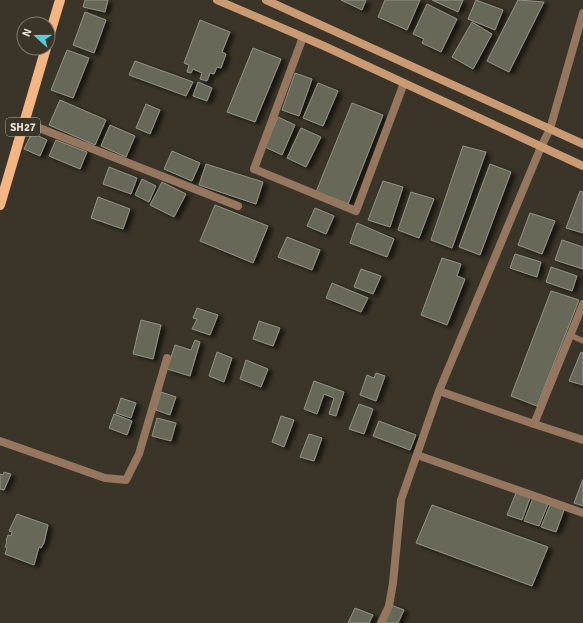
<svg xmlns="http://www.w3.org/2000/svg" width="583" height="623" viewBox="0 0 583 623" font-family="Signika,sans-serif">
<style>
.building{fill:#676859;stroke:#929384;filter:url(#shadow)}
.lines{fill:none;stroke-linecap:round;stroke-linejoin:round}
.lane{stroke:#95765e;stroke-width:5.5}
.street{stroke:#95765e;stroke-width:8}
.secondary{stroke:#ca9a72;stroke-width:8}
.primary{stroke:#f3b581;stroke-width:10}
.labels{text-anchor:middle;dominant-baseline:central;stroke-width:3;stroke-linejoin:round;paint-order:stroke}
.shield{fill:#3b3529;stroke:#b2aea5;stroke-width:1}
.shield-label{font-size:11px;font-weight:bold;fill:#e5e2da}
</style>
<defs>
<filter id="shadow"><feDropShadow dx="4.5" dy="2.5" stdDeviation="2" flood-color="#0009"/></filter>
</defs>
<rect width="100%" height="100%" fill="#3b3529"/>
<path class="building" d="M85,0H108L105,12L83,7Z
M341,0H366L362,10Z
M385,0H420L407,30L378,17Z
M432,0H463L458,12Z
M476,0L503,10L495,30L468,19Z
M518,0L544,2L509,72L487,61Z
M427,4L457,19L441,52L422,43L424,39L413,34Z
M85,12L106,20L94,53L73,45Z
M200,20L230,32L222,52L226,54L221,68L217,67L214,74L210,73L207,81L200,79L202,73L193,69L191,73L187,72L189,65L184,63Z
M472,22L492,34L473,69L452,57Z
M253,48L281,59L255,122L227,112Z
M67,50L89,58L73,98L51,90Z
M135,61L193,82L186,96L129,75Z
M295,73L312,79L299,116L282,110Z
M198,82L212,88L207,101L193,96Z
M318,83L338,91L323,126L303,118Z
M60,100L106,120L95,145L49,125Z
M352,103L383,115L348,204L316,192Z
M146,104L160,110L150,134L136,128Z
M278,117L295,125L282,155L265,147Z
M110,125L135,136L126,157L101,146Z
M301,128L321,137L306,167L287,158Z
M32,133L47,140L40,156L24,149Z
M56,140L87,152L80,169L49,156Z
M463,146L486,152L452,248L431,240Z
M172,151L200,163L192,181L164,169Z
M206,164L263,182L256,204L199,185Z
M490,164L511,172L480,255L459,247Z
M109,167L137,178L131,194L103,184Z
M142,179L156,186L149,202L135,195Z
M383,181L403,187L390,227L368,220Z
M162,182L186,194L174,217L150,205Z
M580,191L583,192V233L566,228Z
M411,192L434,199L419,238L398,230Z
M98,197L130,209L123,229L91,218Z
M215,205L268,226L253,263L200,241Z
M315,208L334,216L326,234L307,226Z
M530,213L555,221L542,254L518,245Z
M357,223L394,239L387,257L350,243Z
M287,237L320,250L312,270L278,257Z
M562,240L583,247V269L555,260Z
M515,254L541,262L537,277L510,268Z
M442,258L461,264L457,276L465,279L447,325L421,315Z
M551,267L577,276L572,291L546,282Z
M361,269L381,276L373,294L354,287Z
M332,283L368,298L361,312L326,298Z
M551,291L579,300L537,406L511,396Z
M197,308L218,315L210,335L192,329L197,319L193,318Z
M141,320L161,325L153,359L133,354Z
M259,321L280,328L273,346L253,339Z
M195,340L200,342L190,376L167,369L175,345L191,350Z
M217,352L232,358L224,382L209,376Z
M581,352L583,353V385L569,381Z
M246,360L268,369L261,387L240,379Z
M376,373L385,376L376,401L360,395L367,375L374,378Z
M314,381L344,392L336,416L329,414L334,398L324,394L317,414L304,409Z
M161,392L176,397L170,415L156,410Z
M121,398L136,403L131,418L116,413Z
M359,404L373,409L364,434L349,429Z
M114,414L132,421L127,435L109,428Z
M281,416L294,420L284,447L272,442Z
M157,418L176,423L171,441L152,436Z
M379,421L416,435L410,450L373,436Z
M309,434L322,438L314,461L300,457Z
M4,472L11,474L4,490L0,489V474L3,475Z
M583,479V506L574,503Z
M516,493L530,498L522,520L507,515Z
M533,498L548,504L539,526L524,521Z
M432,505L548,547L532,586L416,543Z
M550,505L564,510L556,532L541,527Z
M17,514L48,525L44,543L41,548L39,547L34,565L5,554L7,548L5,547L7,542L6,541L8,535L11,536L12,532L9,531Z
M391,605L404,610L398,623H383Z
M355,608L373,615L369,623H348Z"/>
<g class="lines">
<path class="lane" d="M570,335L583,341"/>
<path class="street" d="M583,13L550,129L541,147L439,391L534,424L583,304
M303,37L254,169L356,211L404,83
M24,122L238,206
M534,424L583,440
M0,441L105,478L126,480L139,454L167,358
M417,455L583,513
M381,623L389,606L393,583L401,500L439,391"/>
<path class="secondary" d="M217,0L324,46L583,166
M266,0L583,144"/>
<path class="primary" d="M48,40L60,0
M0,205L46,48"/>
</g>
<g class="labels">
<rect class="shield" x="6" y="118" width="34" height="18" rx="3"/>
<g class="shield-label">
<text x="23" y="127">SH27</text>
</g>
</g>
<g transform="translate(36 36) rotate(291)"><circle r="19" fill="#3b3529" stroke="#7f7a70"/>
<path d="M0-3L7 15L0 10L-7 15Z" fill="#55cae0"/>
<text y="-6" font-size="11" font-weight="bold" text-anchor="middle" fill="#e5e2da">N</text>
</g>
</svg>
